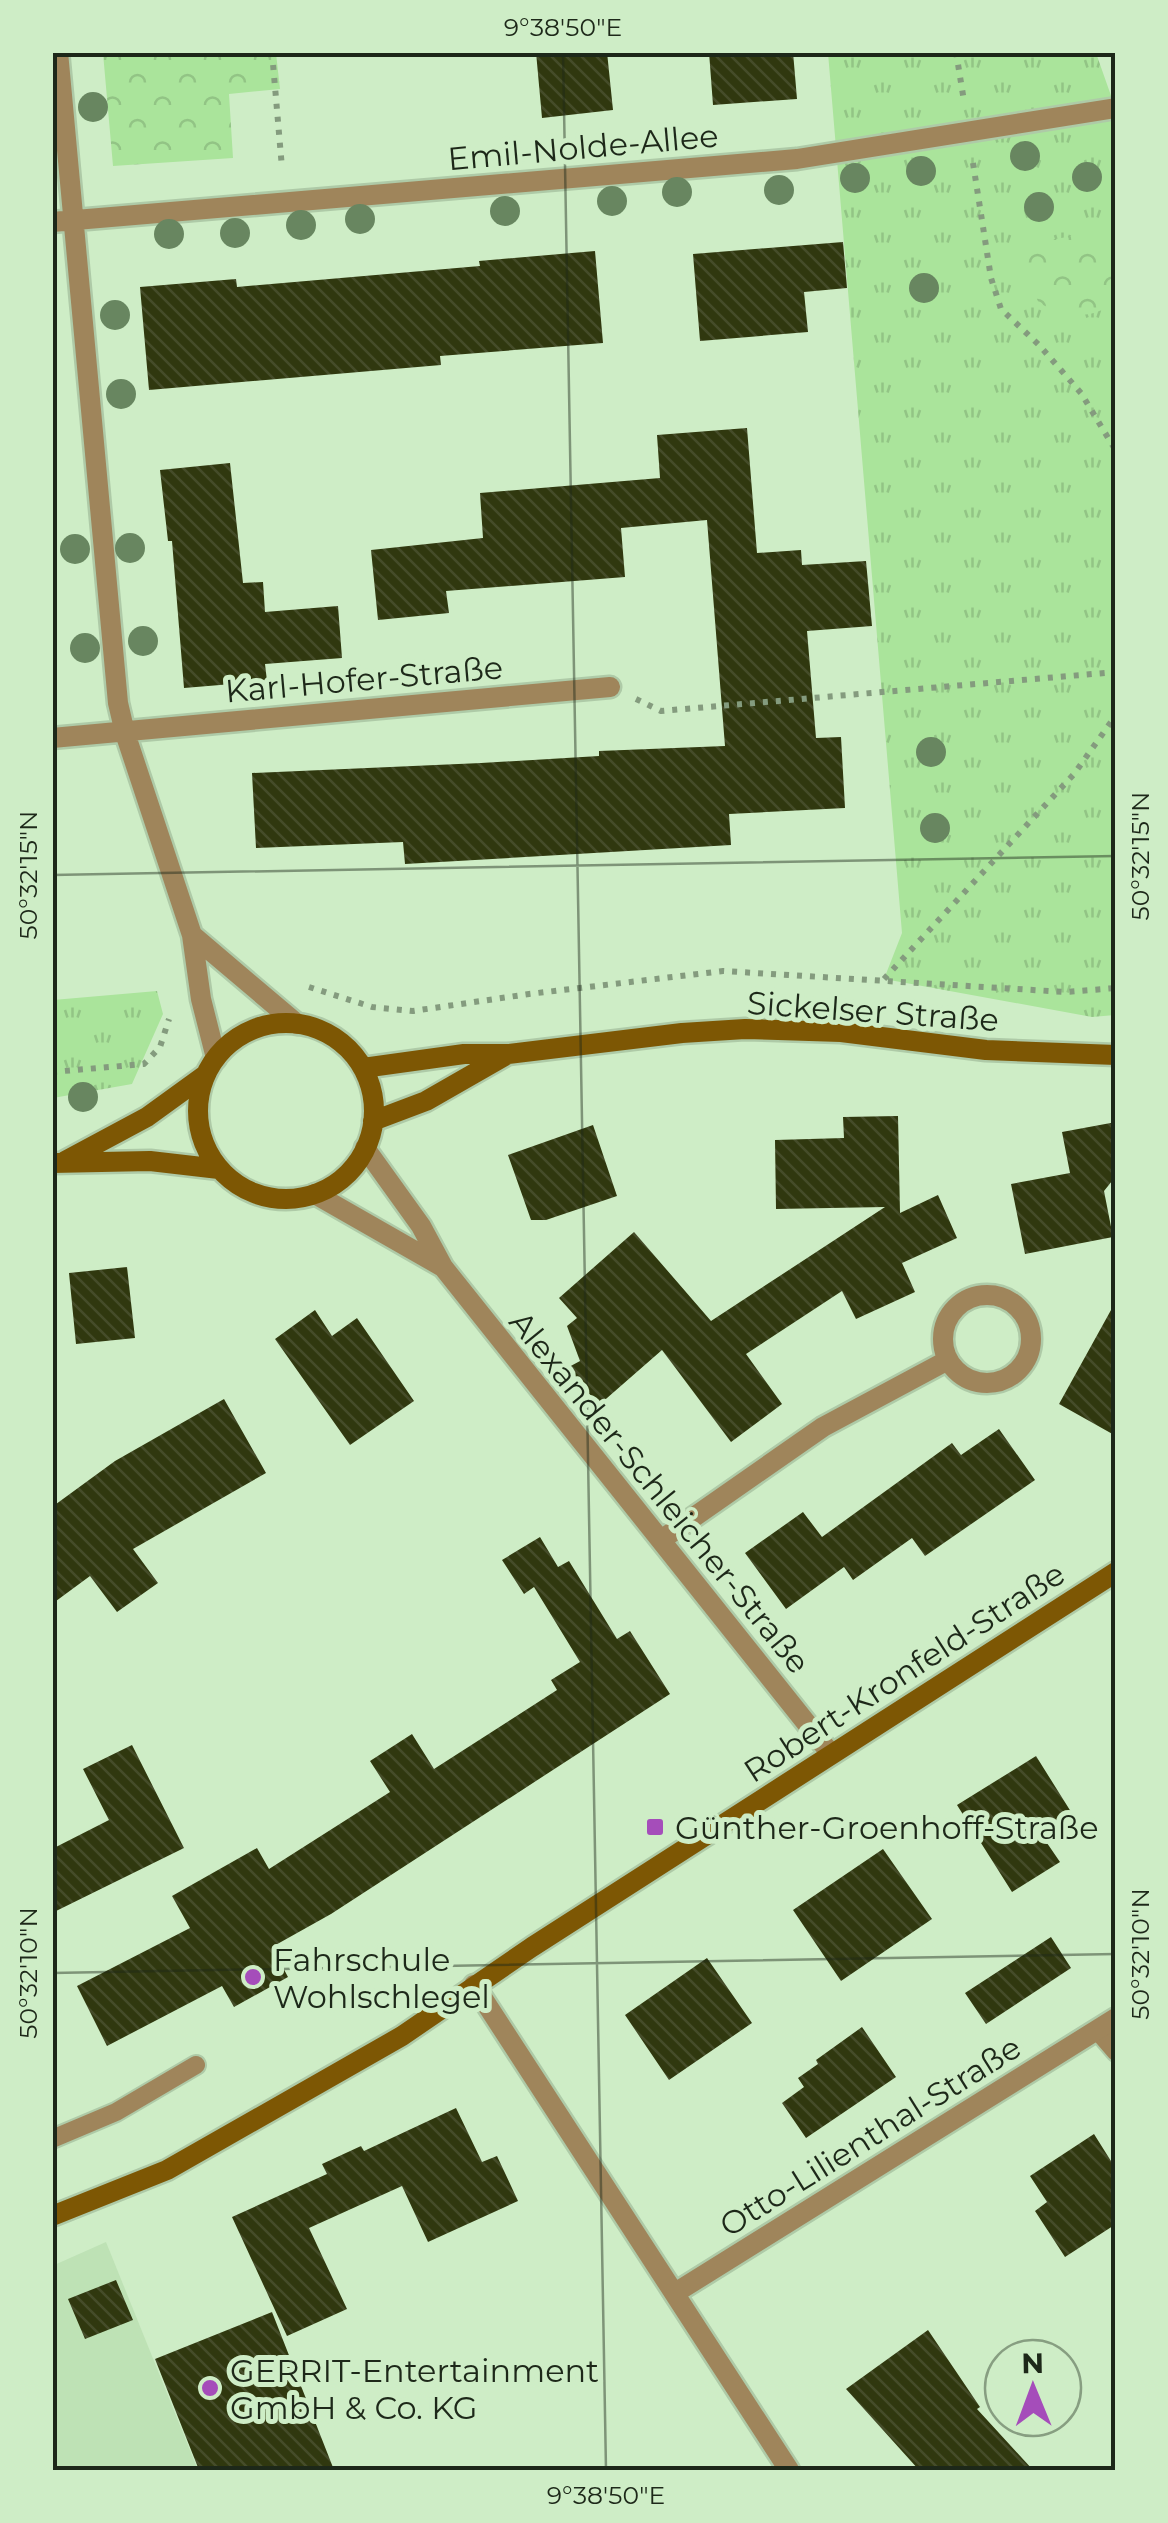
<svg xmlns="http://www.w3.org/2000/svg" width="1168" height="2523" viewBox="0 0 1168 2523" font-family="Montserrat,sans-serif">
<style>
.built{fill:#bee2b5}
.grass{fill:url(#grass-tufts)}
.park{fill:url(#park-crowns)}
.building{fill:url(#building-back-hatch)}
.lines{fill:none;stroke-linecap:round;stroke-linejoin:round}
.lane-casing{stroke:#aecaa7;stroke-width:22}
.street-casing{stroke:#aecaa7;stroke-width:25}
.secondary-casing{stroke:#aecaa7;stroke-width:25}
.path{stroke:#849b7e;stroke-width:6;stroke-dasharray:5 8;stroke-linecap:butt}
.lane{stroke:#9f855b;stroke-width:18}
.street{stroke:#9f855b;stroke-width:20}
.secondary{stroke:#7d5704;stroke-width:20}
.tree{fill:#688660}
.ticks{fill:none;stroke:#1d2819;stroke-width:2.5;stroke-opacity:0.45}
.poi-dot{fill:#a54dba;stroke:#ceedc6;stroke-width:4}
.labels{text-anchor:middle;dominant-baseline:central;stroke-width:10;stroke-linejoin:round;paint-order:stroke}
.street-label{font-size:32px;fill:#1d2819;stroke:#ceedc6}
.poi-label{font-size:32px;fill:#1d2819;stroke:#ceedc6;text-anchor:start}
.neatline{fill:none;stroke:#1d2819;stroke-width:4}
.ticks-label{font-size:25px;text-anchor:middle;fill:#1d2819}
</style>
<defs>
<pattern id="grass-tufts" width="24" height="20" patternUnits="userSpaceOnUse" patternTransform="scale(2.5)"><rect width="24" height="20" fill="#aae49b"/><path d="M3 7l-1-3M5 7V3M7 7l1-3M15 17l-1-3M17 17v-4M19 17l1-3" fill="none" stroke="#92c485"/></pattern>
<pattern id="park-crowns" width="20" height="18" patternUnits="userSpaceOnUse" patternTransform="scale(2.5)"><rect width="20" height="18" fill="#aae49b"/><path d="M2 6a3 3 0 1 1 6 0M12 15a3 3 0 1 1 6 0" fill="none" stroke="#92c485"/></pattern>
<pattern id="building-back-hatch" width="6" height="6" patternUnits="userSpaceOnUse" patternTransform="scale(2.5)"><rect width="6" height="6" fill="#30380f"/><path d="M-1 5l2 2M0 0l6 6M5-1l2 2" fill="none" stroke="#454c29"/></pattern>
</defs>
<rect width="100%" height="100%" fill="#ceedc6"/>
<path class="built" d="M106,2242L198,2470H53L52,2266Z"/>
<path class="grass" d="M828,53H1096L1115,107V1015L1092,1017L884,979L902,933Z
M157,991L163,1014L132,1084L53,1098V1000Z"/>
<path class="park" d="M103,53H276L280,89L229,94L233,158L113,166Z
M1096,232L1115,257L1114,303C1087,321 1068,317 1039,303L1021,269L1019,250L1038,242Z"/>
<path class="building" d="M536,52H607L613,110L542,118Z
M709,52H793L797,99L713,105Z
M843,242L847,288L804,292L808,332L700,341L693,254Z
M595,251L603,343L440,356L441,365L149,390L140,287L236,279L237,287L480,266L479,261Z
M747,428L757,553L801,550L802,565L866,561L872,626L807,631L816,738L841,737L845,808L729,814L731,845L405,864L403,842L256,848L252,773L481,763L599,756V751L725,746L707,520L621,528L625,577L446,591L449,613L378,620L371,550L483,538L480,493L660,478L657,435Z
M230,463L243,583L263,582L265,612L338,606L342,658L265,664L267,681L184,688L172,541H168L160,470Z
M898,1116L900,1213L938,1195L957,1238L902,1263L915,1292L856,1319L842,1291L746,1354L782,1404L731,1442L662,1350L599,1405L567,1368L580,1361L567,1326L577,1318L559,1298L634,1232L711,1321L885,1207L776,1209L775,1140L844,1138L843,1117Z
M1116,1122V1176L1104,1191L1113,1237L1025,1254L1011,1184L1070,1173L1062,1132Z
M593,1125L617,1196L546,1220H531L508,1155Z
M127,1267L135,1338L76,1344L69,1273Z
M1116,1301V1436L1059,1404Z
M315,1310L332,1336L357,1318L414,1401L350,1445L275,1339Z
M224,1399L266,1473L133,1549L158,1583L117,1612L90,1576L52,1604V1507L115,1461Z
M999,1429L1035,1480L925,1556L912,1538L853,1580L844,1567L786,1609L745,1553L803,1512L822,1537L952,1443L961,1455Z
M540,1537L558,1567L569,1561L617,1639L630,1631L670,1694L331,1914L272,1947L288,1977L234,2007L222,1986L107,2046L77,1986L190,1928L172,1896L257,1848L269,1869L390,1792L370,1761L412,1734L434,1769L557,1690L551,1680L580,1662L534,1587L524,1594L502,1560Z
M132,1745L184,1848L52,1913V1849L109,1820L83,1769Z
M1036,1756L1078,1823L1047,1843L1060,1862L1012,1892L957,1805Z
M883,1849L932,1919L841,1981L793,1910Z
M1051,1937L1071,1968L986,2024L965,1993Z
M707,1958L752,2023L669,2080L625,2015Z
M862,2027L896,2077L806,2138L782,2103L804,2087L798,2078L818,2064L816,2060Z
M456,2108L482,2162L497,2156L518,2201L428,2242L402,2186L309,2228L347,2309L287,2336L232,2217L327,2174L322,2164L361,2146L364,2151Z
M1094,2134L1116,2169V2224L1065,2257L1035,2211L1047,2202L1030,2176Z
M116,2280L133,2320L85,2339L68,2299Z
M272,2312L334,2470H199L155,2359Z
M928,2330L980,2407L977,2409L1033,2470H919L846,2389Z"/>
<g class="lines">
<g class="lane-casing">
<path id="lane" d="M1097,2030L1116,2052
M52,2139L116,2112L196,2065"/>
</g>
<g class="street-casing">
<path id="street" d="M58,52L118,703L125,733L192,935L201,999L216,1058
M52,222L797,159L1116,108
M52,738L610,687
M192,935L297,1024
M365,1148L421,1226L443,1267L831,1754
M315,1194L441,1266
M943 1339a44 44 0 1 1 88 0a44 44 0 1 1-88 0Z
M661,1540L823,1427L948,1360
M474,1985L789,2470
M675,2293L1116,2018"/>
</g>
<g class="secondary-casing">
<path id="secondary" d="M198 1111a88 88 0 1 1 176 0a88 88 0 1 1-176 0Z
M363,1068L464,1054H508L682,1033L745,1029L841,1032L986,1050L1116,1055
M373,1121L426,1101L508,1054
M65,1161L147,1117L205,1075
M52,1163L150,1161L219,1169
M52,2216L167,2170L402,2036L532,1947L1116,1572"/>
</g>
<path class="path" d="M272,52L282,168
M956,52L964,101
M973,163L991,278L1001,309L1039,345L1081,393L1116,451
M636,699L661,711L1116,672
M884,979L1074,774L1116,715
M309,987L372,1007L413,1011L529,994L723,971L1066,992L1116,988
M52,1072L144,1064L160,1047L169,1019"/>
<use href="#lane" class="lane"/>
<use href="#street" class="street"/>
<use href="#secondary" class="secondary"/>
</g>
<g class="tree">
<circle cx="93" cy="107" r="15"/>
<circle cx="1025" cy="156" r="15"/>
<circle cx="921" cy="171" r="15"/>
<circle cx="1087" cy="177" r="15"/>
<circle cx="855" cy="178" r="15"/>
<circle cx="779" cy="190" r="15"/>
<circle cx="677" cy="192" r="15"/>
<circle cx="612" cy="201" r="15"/>
<circle cx="1039" cy="207" r="15"/>
<circle cx="505" cy="211" r="15"/>
<circle cx="360" cy="219" r="15"/>
<circle cx="301" cy="225" r="15"/>
<circle cx="235" cy="233" r="15"/>
<circle cx="169" cy="234" r="15"/>
<circle cx="924" cy="288" r="15"/>
<circle cx="115" cy="315" r="15"/>
<circle cx="121" cy="394" r="15"/>
<circle cx="130" cy="548" r="15"/>
<circle cx="75" cy="549" r="15"/>
<circle cx="143" cy="641" r="15"/>
<circle cx="85" cy="648" r="15"/>
<circle cx="931" cy="752" r="15"/>
<circle cx="935" cy="828" r="15"/>
<circle cx="83" cy="1097" r="15"/>
</g>
<path class="ticks" d="M563,52L606,2470M52,875L1116,856M52,1973L1116,1954"/>
<g class="poi-dot">
<rect x="645" y="1817" width="20" height="20" rx="5"/>
<circle cx="253" cy="1977" r="10"/>
<circle cx="210" cy="2388" r="10"/>
</g>
<g class="labels">
<g class="street-label">
<text transform="translate(583 147) rotate(-5)">Emil-Nolde-Allee</text>
<text transform="translate(364 679) rotate(-5)">Karl-Hofer-Straße</text>
<text transform="translate(873 1011) rotate(4)">Sickelser Straße</text>
<text transform="translate(660 1492) rotate(51)">Alexander-Schleicher-Straße</text>
<text transform="translate(904 1672) rotate(-33)">Robert-Kronfeld-Straße</text>
<text transform="translate(870 2136) rotate(-32)">Otto-Lilienthal-Straße</text>
</g>
<g class="poi-label">
<text x="675" y="1827">Günther-Groenhoff-Straße</text>
<text x="273" y="1959">Fahrschule<tspan x="273" dy="37">Wohlschlegel</tspan></text>
<text x="230" y="2370">GERRIT-Entertainment<tspan x="230" dy="37">GmbH &amp; Co. KG</tspan></text>
</g>
</g>
<rect width="1168" height="2523" fill="none" stroke="#ceedc6" stroke-width="110"/>
<g transform="translate(1033 2388) rotate(359)"><circle r="48" fill="#ceedc6" stroke="#879e81" stroke-width="2.5"/>
<path d="M0-8L18 38L0 25L-18 38Z" fill="#a54dba"/>
<text y="-15" font-size="28" font-weight="bold" text-anchor="middle" fill="#1d2819">N</text>
</g>
<rect x="55" y="55" width="1058" height="2413" class="neatline"/>
<g class="ticks-label">
<text x="563" y="36">9°38'50"E</text>
<text transform="translate(1140 856) rotate(-90)" y="9">50°32'15"N</text>
<text transform="translate(28 875) rotate(-90)" y="9">50°32'15"N</text>
<text transform="translate(1140 1954) rotate(-90)" y="9">50°32'10"N</text>
<text transform="translate(28 1973) rotate(-90)" y="9">50°32'10"N</text>
<text x="606" y="2504">9°38'50"E</text>
</g>
</svg>
